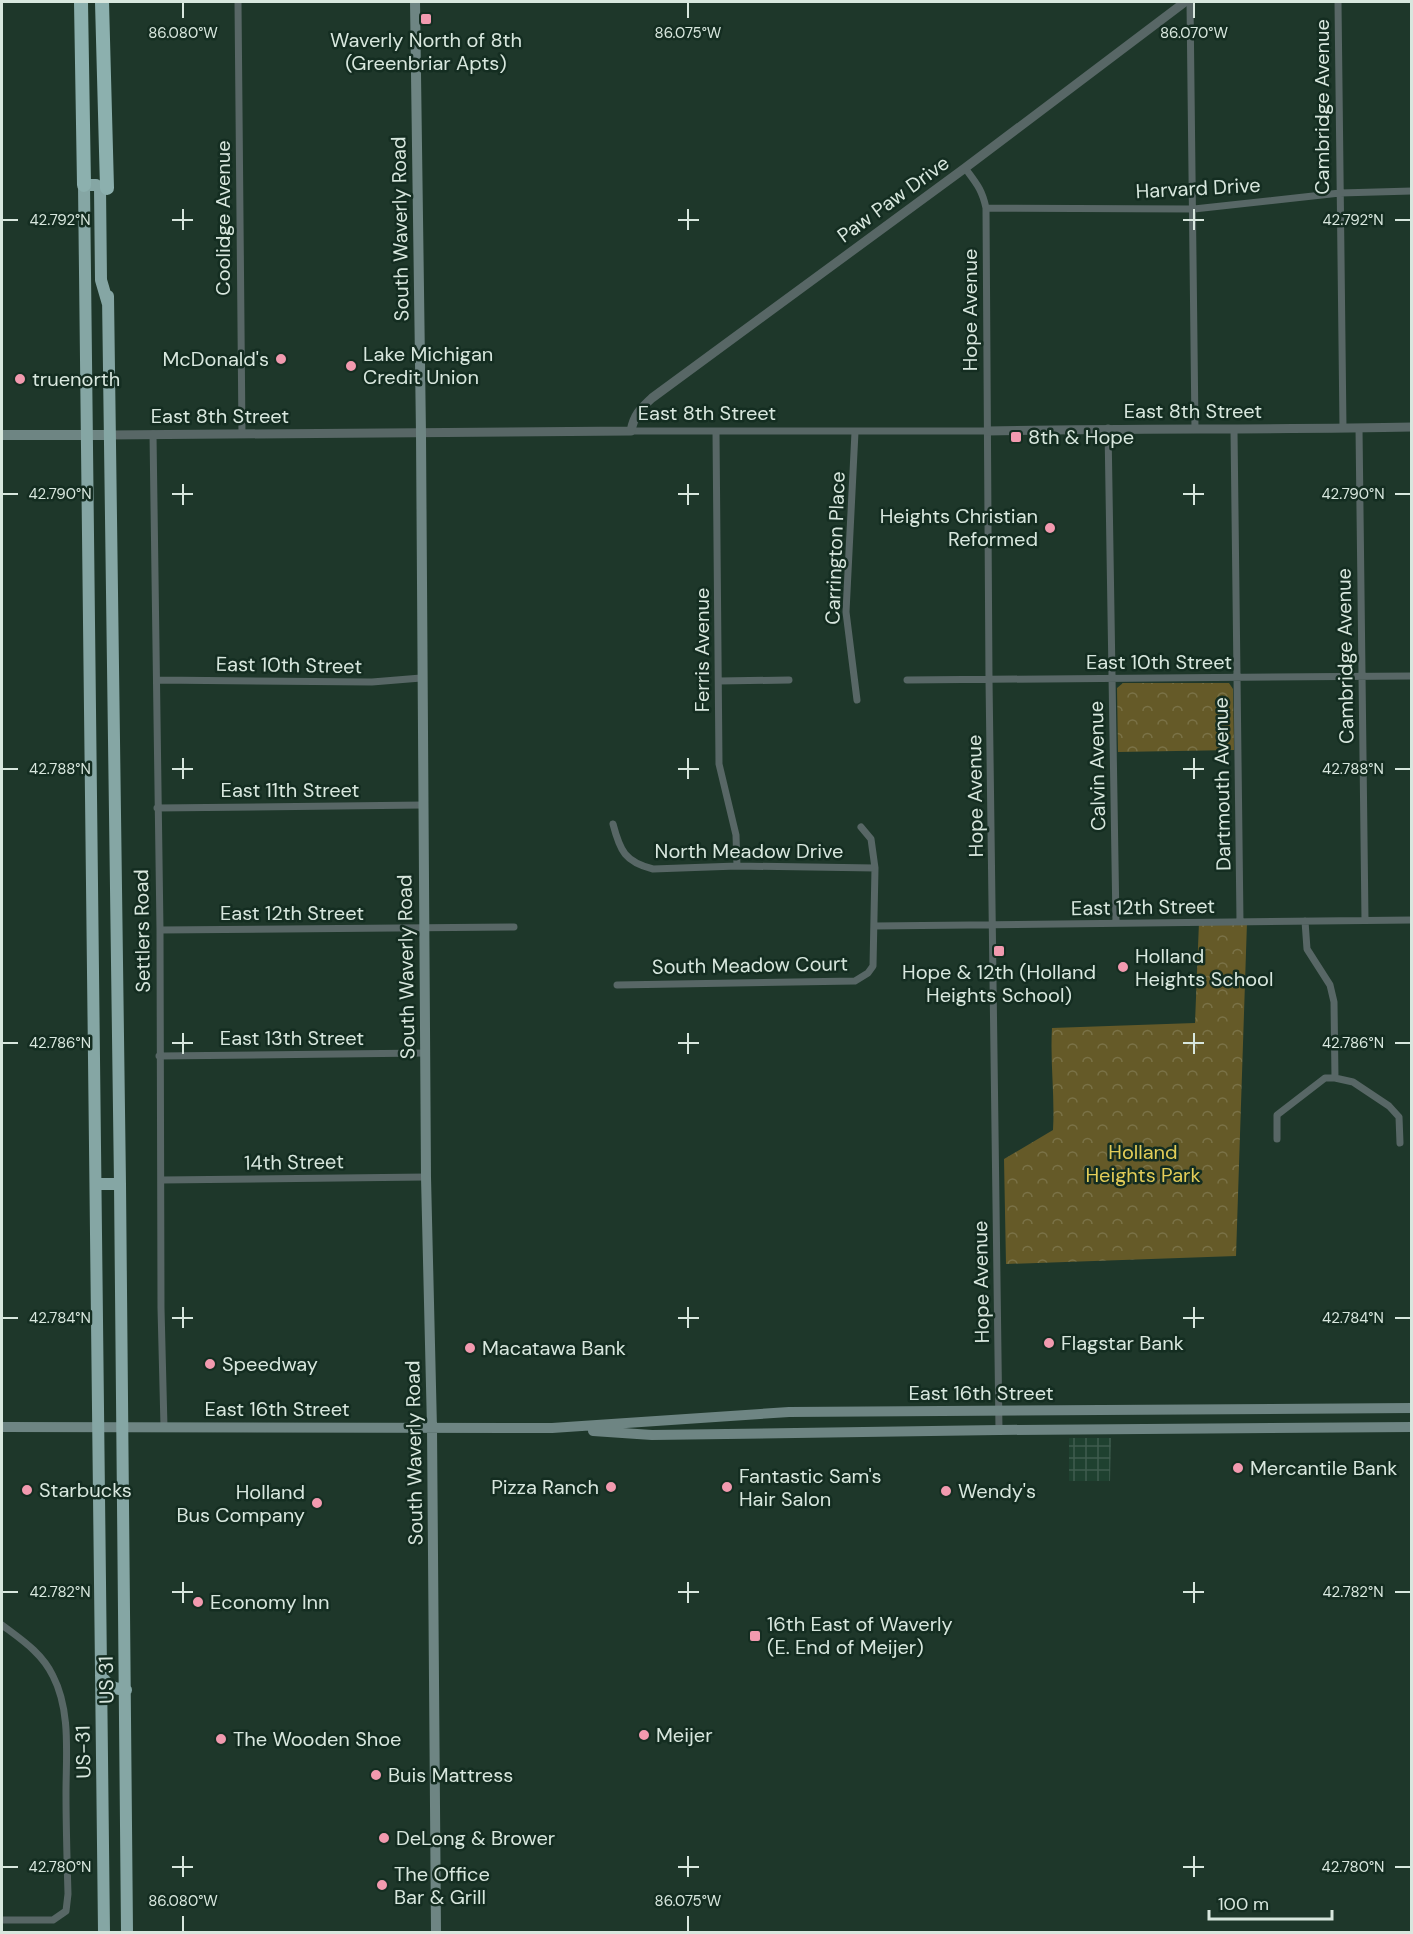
<svg xmlns="http://www.w3.org/2000/svg" width="1413" height="1934" viewBox="0 0 1413 1934" font-family="'DM Sans',sans-serif">
<style>
.industrial{fill:url(#industrial-grid)}
.park{fill:url(#park-crowns)}
.lines{fill:none;stroke-linecap:round;stroke-linejoin:round}
.minor{stroke:#586766;stroke-width:7}
.tertiary{stroke:#586766;stroke-width:9}
.secondary{stroke:#6e8583;stroke-width:10}
.trunk{stroke:#85a6a4;stroke-width:12}
.motorway{stroke:#8cb0ae;stroke-width:14}
.ticks{fill:none;stroke:#d8e7de;stroke-width:2}
.poi-dot{fill:#f29aaf;stroke:#142d21;stroke-width:2}
.labels{text-anchor:middle;dominant-baseline:central;stroke-width:5;stroke-linejoin:round;paint-order:stroke}
.poi-label{font-size:20px;fill:#d8e7de;stroke:#142d21;text-anchor:start}
.street-label{font-size:20px;fill:#d8e7de;stroke:#142d21}
.park-label{font-size:20px;fill:#e3cd58;stroke:#142d21}
.ticks-label{font-size:15px;text-anchor:middle;fill:#d8e7de;stroke:#142d21;stroke-width:5;stroke-linejoin:round;paint-order:stroke}
</style>
<defs>
<pattern id="industrial-grid" width="8" height="8" patternUnits="userSpaceOnUse" patternTransform="scale(1.5)"><rect width="8" height="8" fill="#1f4130"/><path d="M0 4h8M4 0v8" fill="none" stroke="#3f5c4e"/></pattern>
<pattern id="park-crowns" width="20" height="18" patternUnits="userSpaceOnUse" patternTransform="scale(1.5)"><rect width="20" height="18" fill="#655a28"/><path d="M2 6a3 3 0 1 1 6 0M12 15a3 3 0 1 1 6 0" fill="none" stroke="#7a7247"/></pattern>
</defs>
<rect width="100%" height="100%" fill="#1e372a"/>
<path class="industrial" d="M1069,1438H1111L1110,1481H1069Z"/>
<path class="park" d="M1123,683H1229L1233,689L1234,750L1118,752L1117,688Z
M1199,922H1247L1236,1256L1006,1264L1004,1159L1053,1130C1055,1096 1050,1063 1052,1028L1195,1023Z"/>
<g class="lines">
<path class="minor" d="M238,2L242,434
M1190,2L1195,429
M1338,2L1343,428
M965,168C976,183 982,189 986,208L989,679L999,1430
M986,208L1194,209L1340,193L1412,191
M1108,428L1116,923
M1359,428L1365,920
M1234,430L1240,922
M631,431H987
M716,432L719,764L736,835L737,866
M855,432L846,612L857,700
M153,434L160,930L161,1308L164,1427
M157,680L372,682L421,678
M907,680L1412,676
M719,681L789,680
M157,808L423,805
M613,824C620,851 625,862 653,869L737,866L875,868
M1305,921L1307,949L1330,985L1334,1002L1335,1078
M874,926L1412,920
M160,930L514,927
M617,985L855,981L868,973L873,966L875,868L871,839L861,827
M159,1056L425,1053
M1277,1139V1115L1325,1078H1335L1353,1082L1389,1106L1399,1117L1400,1143
M162,1180L426,1177
M2,1625C22,1640 42,1653 53,1676C71,1711 66,1755 66,1793C66,1826 67,1860 68,1894L66,1911L53,1920H2"/>
<path class="tertiary" d="M987,431C1129,428 1270,430 1412,427
M109,435L631,431C634,415 640,409 652,398L965,168L1185,2"/>
<path class="secondary" d="M415,2L421,434L426,1177L432,1428L436,1932
M2,435H109
M2,1427L552,1428L789,1412L1412,1408
M593,1431L652,1435L999,1430L1412,1427"/>
<path class="trunk" d="M108,296L120,1184L127,1932
M96,1184H120
M101,1676C109,1686 113,1689 126,1690
M104,1932L84,185H96L100,188L101,280L108,304"/>
<path class="motorway" d="M81,2L84,185
M102,2L107,188"/>
</g>
<path class="ticks" d="M183,3V18M688,3V18M1194,3V18M183,209V230M688,209V230M1194,209V230M3,220H18M172,220H193M678,220H699M1183,220H1204M1395,220H1410M183,484V505M688,484V505M1194,484V505M3,494H18M172,494H193M678,494H699M1183,494H1204M1395,494H1410M183,758V779M688,758V779M1194,758V779M3,769H18M172,769H193M678,769H699M1183,769H1204M1395,769H1410M183,1033V1054M688,1033V1054M1194,1033V1054M3,1043H18M172,1043H193M678,1043H699M1183,1043H1204M1395,1043H1410M183,1307V1328M688,1307V1328M1194,1307V1328M3,1318H18M172,1318H193M678,1318H699M1183,1318H1204M1395,1318H1410M183,1582V1603M688,1582V1603M1194,1582V1603M3,1592H18M172,1592H193M678,1592H699M1183,1592H1204M1395,1592H1410M183,1856V1877M688,1856V1877M1194,1856V1877M3,1867H18M172,1867H193M678,1867H699M1183,1867H1204M1395,1867H1410M183,1916V1931M688,1916V1931"/>
<g class="poi-dot">
<rect x="420" y="13" width="12" height="12" rx="3"/>
<circle cx="281" cy="359" r="6"/>
<circle cx="351" cy="366" r="6"/>
<circle cx="20" cy="379" r="6"/>
<rect x="1010" y="431" width="12" height="12" rx="3"/>
<circle cx="1050" cy="528" r="6"/>
<rect x="993" y="945" width="12" height="12" rx="3"/>
<circle cx="1123" cy="967" r="6"/>
<circle cx="1049" cy="1343" r="6"/>
<circle cx="470" cy="1348" r="6"/>
<circle cx="210" cy="1364" r="6"/>
<circle cx="1238" cy="1468" r="6"/>
<circle cx="611" cy="1487" r="6"/>
<circle cx="727" cy="1487" r="6"/>
<circle cx="27" cy="1490" r="6"/>
<circle cx="946" cy="1491" r="6"/>
<circle cx="317" cy="1503" r="6"/>
<circle cx="198" cy="1602" r="6"/>
<rect x="749" y="1630" width="12" height="12" rx="3"/>
<circle cx="644" cy="1735" r="6"/>
<circle cx="221" cy="1739" r="6"/>
<circle cx="376" cy="1775" r="6"/>
<circle cx="384" cy="1838" r="6"/>
<circle cx="382" cy="1885" r="6"/>
</g>
<g class="labels">
<g class="poi-label">
<text x="426" y="40" text-anchor="middle">Waverly North of 8th<tspan x="426" dy="23">(Greenbriar Apts)</tspan></text>
<text x="363" y="354">Lake Michigan<tspan x="363" dy="23">Credit Union</tspan></text>
<text x="269" y="359" text-anchor="end">McDonald's</text>
<text x="32" y="379">truenorth</text>
<text x="1028" y="437">8th &amp; Hope</text>
<text x="1038" y="516" text-anchor="end">Heights Christian<tspan x="1038" dy="23">Reformed</tspan></text>
<text x="1135" y="956">Holland<tspan x="1135" dy="23">Heights School</tspan></text>
<text x="999" y="972" text-anchor="middle">Hope &amp; 12th (Holland<tspan x="999" dy="23">Heights School)</tspan></text>
<text x="1061" y="1343">Flagstar Bank</text>
<text x="482" y="1348">Macatawa Bank</text>
<text x="222" y="1364">Speedway</text>
<text x="1250" y="1468">Mercantile Bank</text>
<text x="739" y="1476">Fantastic Sam's<tspan x="739" dy="23">Hair Salon</tspan></text>
<text x="599" y="1487" text-anchor="end">Pizza Ranch</text>
<text x="39" y="1490">Starbucks</text>
<text x="958" y="1491">Wendy's</text>
<text x="305" y="1492" text-anchor="end">Holland<tspan x="305" dy="23">Bus Company</tspan></text>
<text x="210" y="1602">Economy Inn</text>
<text x="767" y="1624">16th East of Waverly<tspan x="767" dy="23">(E. End of Meijer)</tspan></text>
<text x="656" y="1735">Meijer</text>
<text x="233" y="1739">The Wooden Shoe</text>
<text x="388" y="1775">Buis Mattress</text>
<text x="396" y="1838">DeLong &amp; Brower</text>
<text x="394" y="1874">The Office<tspan x="394" dy="23">Bar &amp; Grill</tspan></text>
</g>
<g class="street-label">
<text transform="translate(1322 107) rotate(-90)">Cambridge Avenue</text>
<text transform="translate(1198 188) rotate(-3)">Harvard Drive</text>
<text transform="translate(893 199) rotate(-36)">Paw Paw Drive</text>
<text transform="translate(223 218) rotate(-90)">Coolidge Avenue</text>
<text transform="translate(400 229) rotate(-91)">South Waverly Road</text>
<text transform="translate(970 310) rotate(-90)">Hope Avenue</text>
<text x="1193" y="411">East 8th Street</text>
<text x="707" y="413">East 8th Street</text>
<text x="220" y="416">East 8th Street</text>
<text transform="translate(835 548) rotate(-88)">Carrington Place</text>
<text transform="translate(702 650) rotate(-90)">Ferris Avenue</text>
<text transform="translate(1345 656) rotate(-91)">Cambridge Avenue</text>
<text x="1159" y="662">East 10th Street</text>
<text transform="translate(289 665) rotate(1)">East 10th Street</text>
<text transform="translate(1097 766) rotate(-91)">Calvin Avenue</text>
<text transform="translate(1222 784) rotate(-91)">Dartmouth Avenue</text>
<text x="290" y="790">East 11th Street</text>
<text transform="translate(975 796) rotate(-91)">Hope Avenue</text>
<text x="749" y="851">North Meadow Drive</text>
<text transform="translate(1143 907) rotate(-1)">East 12th Street</text>
<text x="292" y="913">East 12th Street</text>
<text transform="translate(142 931) rotate(-91)">Settlers Road</text>
<text transform="translate(750 965) rotate(-1)">South Meadow Court</text>
<text transform="translate(406 967) rotate(-91)">South Waverly Road</text>
<text x="292" y="1038">East 13th Street</text>
<text transform="translate(294 1162) rotate(-1)">14th Street</text>
<text transform="translate(981 1282) rotate(-91)">Hope Avenue</text>
<text x="981" y="1393">East 16th Street</text>
<text x="277" y="1409">East 16th Street</text>
<text transform="translate(414 1453) rotate(-91)">South Waverly Road</text>
<text transform="translate(106 1680) rotate(-91)">US 31</text>
<text transform="translate(83 1752) rotate(-91)">US-31</text>
</g>
<g class="park-label">
<text x="1143" y="1152">Holland<tspan x="1143" dy="23">Heights Park</tspan></text>
</g>
</g>
<g class="ticks-label">
<text x="183" y="38">86.080°W</text>
<text x="688" y="38">86.075°W</text>
<text x="1194" y="38">86.070°W</text>
<text x="60" y="225">42.792°N</text>
<text x="1353" y="225">42.792°N</text>
<text x="60" y="499">42.790°N</text>
<text x="1353" y="499">42.790°N</text>
<text x="60" y="774">42.788°N</text>
<text x="1353" y="774">42.788°N</text>
<text x="60" y="1048">42.786°N</text>
<text x="1353" y="1048">42.786°N</text>
<text x="60" y="1323">42.784°N</text>
<text x="1353" y="1323">42.784°N</text>
<text x="60" y="1597">42.782°N</text>
<text x="1353" y="1597">42.782°N</text>
<text x="60" y="1872">42.780°N</text>
<text x="1353" y="1872">42.780°N</text>
<text x="183" y="1906">86.080°W</text>
<text x="688" y="1906">86.075°W</text>
</g>
<rect width="1413" height="1934" fill="none" stroke="#d8e7de" stroke-width="6"/>
<path d="M1209 1910v9h123v-9" fill="none" stroke="#d8e7de" stroke-width="3"/>
<text x="1218" y="1910" font-size="18" fill="#d8e7de" stroke="#142d21" stroke-width="4.5" paint-order="stroke">100 m</text>
</svg>
